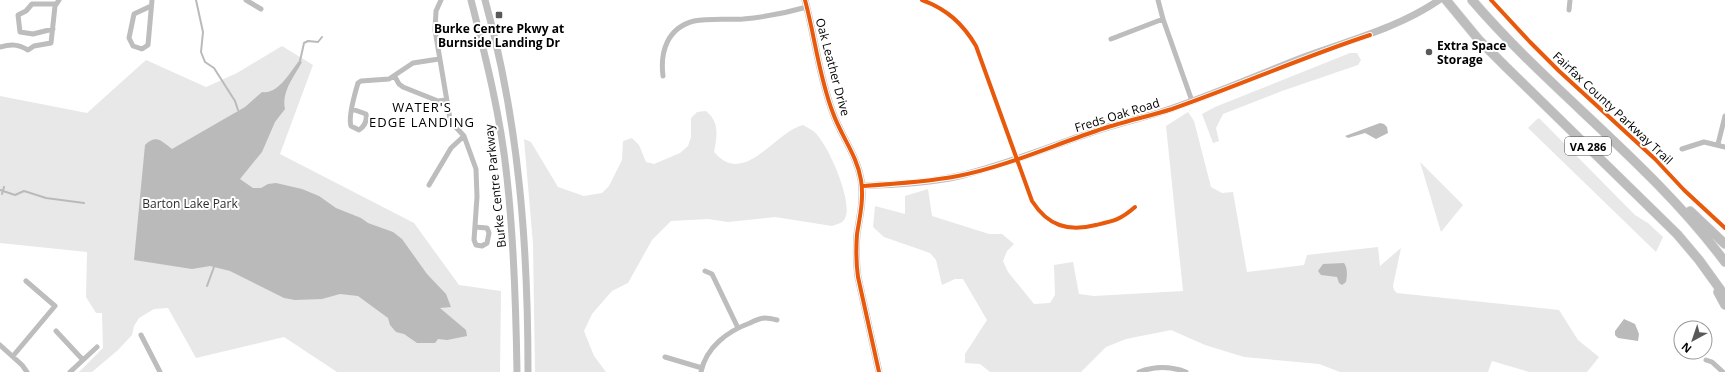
<svg xmlns="http://www.w3.org/2000/svg" width="1725" height="372" viewBox="0 0 1725 372" font-family="'Open Sans',sans-serif">
<style>
.green{fill:#e8e8e8}
.water{fill:#bababa}
.lines{fill:none;stroke-linecap:round;stroke-linejoin:round}
.stream{stroke:#bababa;stroke-width:2}
.highway-casing{stroke:#dbdbdb;stroke-width:10}
.street{stroke:#bdbdbd;stroke-width:5}
.secondary{stroke:#bfbfbf;stroke-width:7}
.highway{stroke:#bdbdbd;stroke-width:9}
.cycleway-casing{stroke:#fff;stroke-width:6}
.cycleway{stroke:#e8590c;stroke-width:4}
.poi-dot{fill:#595959;stroke:#fff;stroke-width:1.5}
.labels{text-anchor:middle;dominant-baseline:central;stroke-width:4;stroke-linejoin:round;paint-order:stroke}
.shield{fill:#fff;stroke:#4c4c4c;stroke-width:1}
.shield-label{font-size:11px;font-weight:bold;fill:#000}
.poi-label{font-size:12px;font-weight:bold;fill:#000;stroke:#fff}
.street-label{font-size:12px;fill:#000;stroke:#fff}
.park-label{font-size:12px;fill:#2d2d2d;stroke:#fff}
.neighbourhood-label{font-size:13px;letter-spacing:1px;fill:#000;stroke:#fff}
</style>
<rect width="100%" height="100%" fill="#fff"/>
<path class="green" d="M282,46L313,65L280,154L414,223L459,285L501,291L500,372H337L284,337L196,358L168,308L154,309L139,318L134,326L132,335L118,350L92,372H79L103,348L102,313H96L86,297L87,252L0,243V96L87,113L146,60L206,87L237,73Z
M1350,53H1357L1361,60L1358,65L1282,91L1223,114L1216,128L1219,141L1213,143L1202,114L1215,107Z
M706,111C720,122 717,137 714,152C745,188 774,132 803,125C808,128 815,131 818,136C830,150 851,198 846,216C844,223 838,224 832,226L775,217L728,222L708,219L671,221L652,240L628,283L612,291L592,314L584,331L594,356L606,372H535L533,244L524,139L531,142L558,187L584,196L602,193L609,186L622,160L623,141L632,138L639,145L646,162L654,164L680,153L688,146L691,137V118L697,112Z
M1188,112L1194,121L1211,187L1222,193L1233,192L1247,272L1304,265L1307,255L1378,247L1380,266L1401,248L1393,286L1394,290L1397,293L1559,310L1578,340L1599,357L1587,372H1529L1492,361L1488,372H1340L1319,364L1244,357L1205,345L1171,330L1126,339L1106,347L1081,372H990L980,364L965,363V354L987,320L963,279H955L942,285L936,260L930,253L884,237L873,227L875,206L905,214V196L928,189L932,216L989,234H1002L1014,244L1007,251L1003,261L1008,272L1034,304L1050,303L1055,295L1054,265L1073,262L1079,294L1094,296L1183,291L1166,126Z
M1539,118L1635,215L1648,223L1663,237L1656,252L1528,128L1536,120Z
M1420,162L1463,205L1441,232Z"/>
<path class="water" d="M299,61L302,62C294,77 281,92 285,109L275,122L262,152L240,179L253,188H261L268,184L276,183L302,189L319,196L336,208L361,218L368,223L393,232L402,239L427,274L446,294L451,307L440,308L466,330L467,336L447,340L438,339L435,343H417L404,334L396,332L390,325L388,318L358,296L340,294L322,299L295,300L284,298L230,271L210,266L192,269L134,260L145,145C157,134 161,141 172,149L245,107L262,92C278,95 290,72 299,61Z
M1380,123L1384,124L1387,127L1388,133L1376,139L1365,133L1348,138L1345,136Z
M1344,263C1348,268 1347,277 1346,282L1342,285L1339,283L1337,277L1321,275L1318,271L1323,264Z
M1624,319L1635,324L1639,334L1638,341L1618,338L1615,335V331Z"/>
<g class="lines">
<path class="stream" d="M196,0L203,32L201,52L205,62L214,68L235,101L238,110
M300,61L304,43L308,41L318,42L322,37
M0,190L15,195L24,191L46,198L84,203
M2,194L4,187
M207,286L214,267"/>
<g class="highway-casing">
<path id="highway" d="M1446,0L1479,40L1506,67L1677,234L1699,260L1725,296
M1472,0C1551,92 1652,164 1725,262
M1690,211L1725,244
M1718,292L1725,305"/>
</g>
<path class="street" d="M246,0L261,9
M441,0L436,11L435,30L450,119L453,124L464,136L476,169L477,197L474,240L476,245L482,246L487,243L489,233L487,228L475,227
M922,0C947,9 963,24 976,46L1032,201C1048,226 1068,232 1096,225C1114,221 1120,220 1135,207
M1158,0L1163,19L1192,101
M151,6L134,14L129,38L133,46L142,49L148,45L152,0
M1569,10L1570,0
M53,29L33,34L20,32L18,15L26,11L32,4H56
M1111,39L1163,19
M0,47C11,44 18,44 28,50L34,46L51,43L55,6L59,0
M663,76C660,52 667,28 694,21C710,18 727,20 743,19C765,17 786,13 807,7
M395,77L399,84L403,87L438,101L446,100
M352,109L366,114C367,120 365,126 359,130L351,126C348,117 355,93 358,83L361,81L389,79L413,63L439,59
M1718,144L1725,116
M1682,149L1704,142L1725,147
M429,185L451,148L464,136
M705,271L712,274L738,328
M56,331L83,360
M141,335L160,372
M0,345L22,365L27,372
M13,356L55,306L26,281
M665,357L702,368
M1706,360L1712,362L1723,372
M70,372L97,347
M701,372C706,347 728,331 750,323C754,321 760,318 765,318C769,318 773,319 777,320
M1139,372C1155,366 1170,366 1186,372"/>
<path class="secondary" d="M471,0C486,58 501,118 507,178C514,242 516,307 517,372
M485,0C519,122 528,245 528,372
M805,0C815,37 819,77 833,113C841,136 857,155 861,180C864,198 860,216 857,234C856,248 856,263 858,277L879,372
M862,186C894,184 928,183 959,176C1006,165 1051,146 1096,131C1121,122 1148,117 1173,108C1217,93 1260,74 1304,57C1350,40 1398,28 1439,0"/>
<use href="#highway" class="highway"/>
<g class="cycleway-casing">
<path id="cycleway" d="M805,0C815,37 819,77 833,113C841,136 857,155 861,180C864,198 860,216 857,234C856,248 856,263 858,277L879,372
M922,0C947,9 963,24 976,46L1032,201C1048,226 1068,232 1096,225C1114,221 1120,220 1135,207
M1491,0L1530,42L1559,71L1655,159L1684,190L1725,228
M862,186C894,184 927,182 958,176C1005,167 1051,146 1096,131C1121,122 1147,117 1172,109C1238,86 1303,57 1370,35"/>
</g>
<use href="#cycleway" class="cycleway"/>
</g>
<g class="poi-dot">
<rect x="495" y="11" width="8" height="8" rx="2"/>
<circle cx="1429" cy="52" r="4"/>
</g>
<g class="labels">
<rect class="shield" x="1565" y="137" width="46" height="18" rx="3"/>
<g class="shield-label">
<text x="1588" y="146">VA 286</text>
</g>
<g class="poi-label">
<text x="499" y="28">Burke Centre Pkwy at<tspan x="499" dy="14">Burnside Landing Dr</tspan></text>
<text x="1437" y="45" text-anchor="start">Extra Space<tspan x="1437" dy="14">Storage</tspan></text>
</g>
<g class="street-label">
<text transform="translate(833 67) rotate(75)">Oak Leather Drive</text>
<text transform="translate(1613 108) rotate(43)">Fairfax County Parkway Trail</text>
<text transform="translate(1117 115) rotate(-17)">Freds Oak Road</text>
<text transform="translate(495 186) rotate(-96)">Burke Centre Parkway</text>
</g>
<g class="park-label">
<text x="190" y="203">Barton Lake Park</text>
</g>
<g class="neighbourhood-label">
<text x="422" y="107">WATER'S<tspan x="422" dy="15">EDGE LANDING</tspan></text>
</g>
</g>
<g transform="translate(1693 340) rotate(220)"><circle r="19" fill="#ffffff" stroke="#999999"/>
<path d="M0-3L7 15L0 10L-7 15Z" fill="#595959"/>
<text y="-6" font-size="11" font-weight="bold" text-anchor="middle" fill="#000000">N</text>
</g>
</svg>
